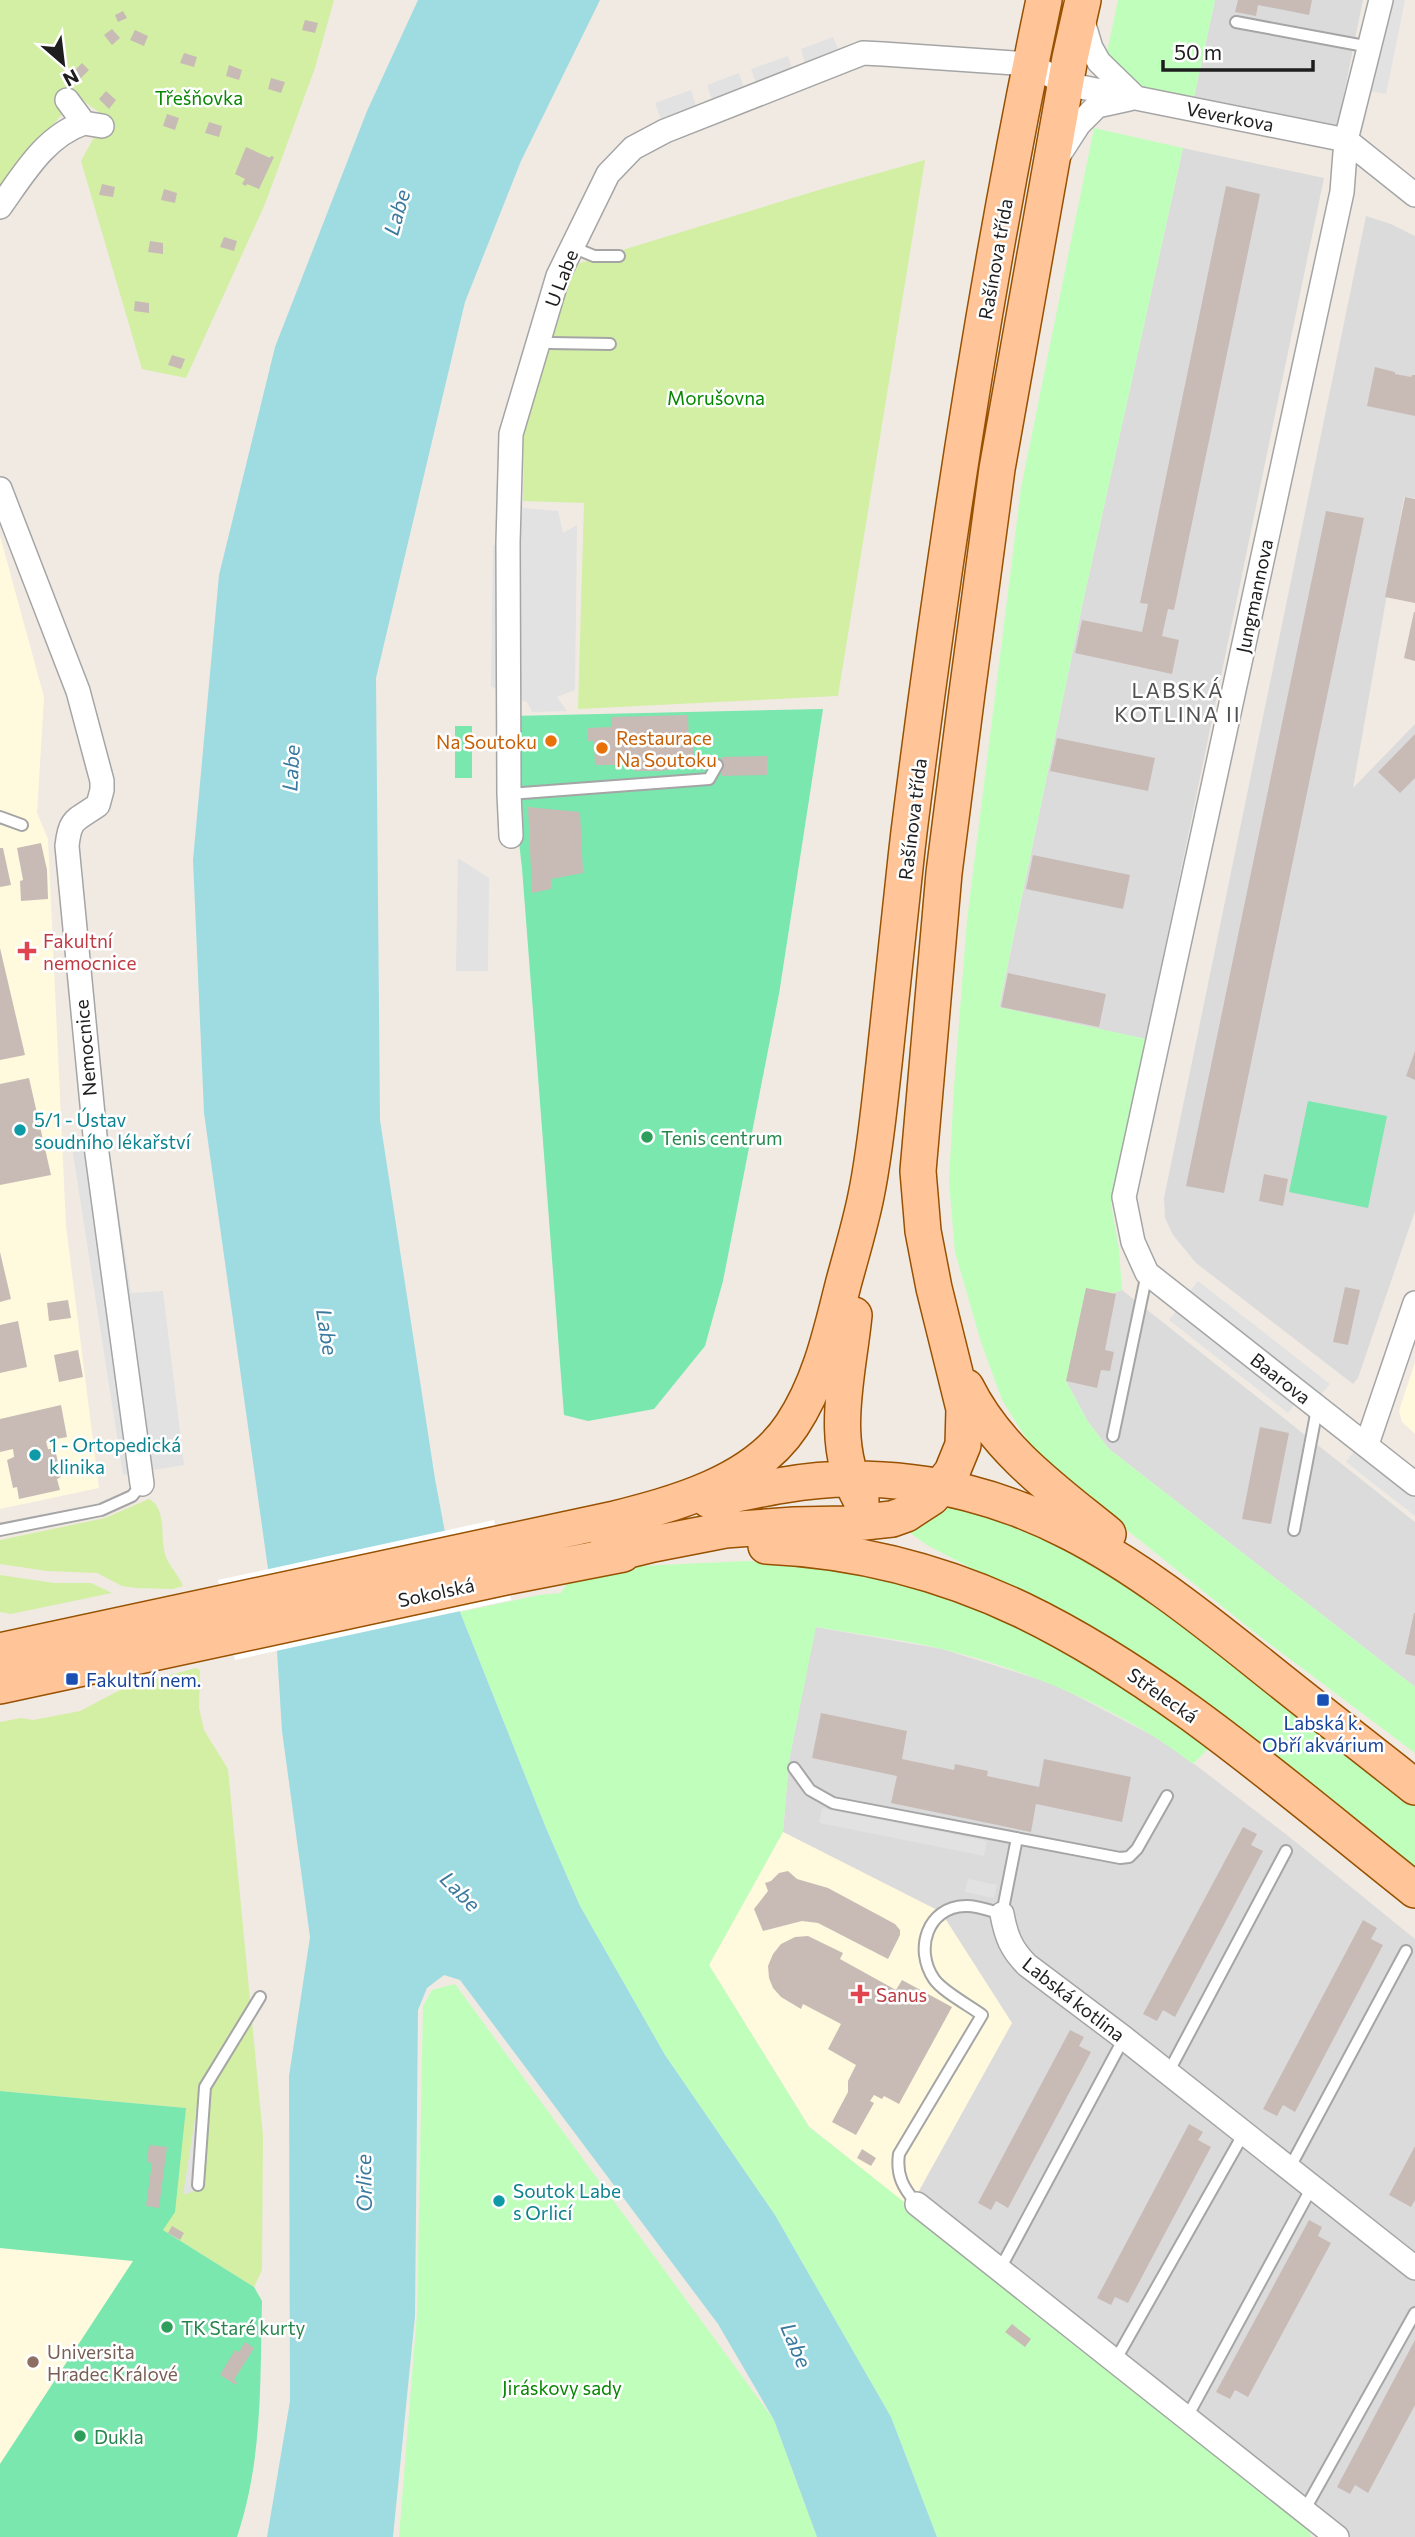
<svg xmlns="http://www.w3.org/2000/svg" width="1415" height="2537" viewBox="0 0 1415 2537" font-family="Commissioner,sans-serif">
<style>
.residential{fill:#dcdbdb}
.education{fill:#fffadd}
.grass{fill:#d3efa4}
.park{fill:#bfffbb}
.pitch{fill:#79e7ae}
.parking{fill:#e2e2e2}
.water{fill:#9fdce2}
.pier{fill:#fff}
.building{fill:#c8bbb6}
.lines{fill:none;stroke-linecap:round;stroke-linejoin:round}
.lane-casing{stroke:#a5a5a5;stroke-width:14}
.street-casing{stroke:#a5a5a5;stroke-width:26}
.primary-casing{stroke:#985100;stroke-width:38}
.lane{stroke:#fff;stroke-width:10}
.street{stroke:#fff;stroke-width:23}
.primary{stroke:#ffc599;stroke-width:35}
.food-dot{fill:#e8710a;stroke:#fff;stroke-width:2.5}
.health-dot{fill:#e0444e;stroke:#fff;stroke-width:2.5}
.culture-dot{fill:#0f9aa8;stroke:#fff;stroke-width:2.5}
.leisure-dot{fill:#2e9e5b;stroke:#fff;stroke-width:2.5}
.transit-dot{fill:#1a4fb4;stroke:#fff;stroke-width:2.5}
.education-dot{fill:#8d6e63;stroke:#fff;stroke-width:2.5}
.labels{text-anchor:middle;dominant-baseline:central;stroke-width:5;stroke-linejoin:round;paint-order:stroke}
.park-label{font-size:19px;fill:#078701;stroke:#fff}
.street-label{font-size:19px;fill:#1e1e1e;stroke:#fff}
.food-label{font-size:19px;fill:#c56008;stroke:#fff;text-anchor:start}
.health-label{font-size:19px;fill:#be3a42;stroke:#fff;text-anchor:start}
.culture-label{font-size:19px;fill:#0d838f;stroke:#fff;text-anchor:start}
.leisure-label{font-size:19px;fill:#27864d;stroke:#fff;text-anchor:start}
.transit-label{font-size:19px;fill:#164399;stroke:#fff;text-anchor:start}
.education-label{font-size:19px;fill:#785e54;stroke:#fff;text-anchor:start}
.water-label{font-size:21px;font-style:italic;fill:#3a7a9e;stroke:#fff}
.neighbourhood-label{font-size:21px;letter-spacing:2px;fill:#515151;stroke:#fff}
</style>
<rect width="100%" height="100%" fill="#f0eae3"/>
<path class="residential" d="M1215,0H1363L1337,128L1193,102Z
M1183,148L1324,178L1146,1039L999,1008L1083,602Z
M1366,216L1391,224L1415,236V498L1404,497L1353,788L1415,724V1211L1358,1378L1353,1384L1196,1263L1173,1235L1165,1218L1164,1198Z
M1086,1287L1112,1293L1122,1290L1415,1522V1687L1109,1449L1088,1422L1066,1381Z
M815,1627L942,1649L1054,1684L1167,1743L1287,1835L1415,1939V2537H1328L910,2207L941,1912L783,1832L789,1761Z"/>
<path class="education" d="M0,536L44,697L37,813L48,839L66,1226L99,1488L0,1509Z
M1415,1362V1434L1402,1422L1399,1411Z
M783,1832L941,1912L1012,2023L910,2207L809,2126L709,1965Z
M0,2248L134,2260L0,2464Z"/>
<path class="grass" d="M0,0H334L315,68L265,204L186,378L142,369L81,161L105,117L77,96L0,190Z
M925,160L838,696L578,709L584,503L523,501L524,421L567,267L822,189Z
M149,1499C168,1509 159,1539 166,1557C170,1567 179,1576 183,1586L173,1589L135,1588L122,1586L97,1573L47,1571L0,1564V1540L105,1518Z
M0,1575L54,1583H91L112,1593L11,1614L0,1612Z
M196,1668L200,1670L199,1708L204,1730L228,1769L263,2136L262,2270L254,2287L163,2230L186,2108L0,2091V1722L21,1718L33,1720L80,1711L128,1686Z"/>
<path class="park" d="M1118,0H1215L1193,102L1102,76Z
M1094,128L1183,148L1083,602L999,1007L1146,1039L1111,1203L1119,1250L1122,1290L1112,1293L1086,1288L1066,1381L1088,1422L1109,1449L1415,1687V1753L1258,1635L1117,1522L1031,1446L1002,1400L981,1342L955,1252L949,1182L954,1087L967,920L1021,488Z
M946,1502L963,1506L1086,1554L1229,1658L1415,1804V1873L1005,1586L927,1545L906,1530Z
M747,1561L838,1568L922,1587L1006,1619L1065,1650L1213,1744L1193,1764C1125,1711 1026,1669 942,1649C901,1639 857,1634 816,1627L789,1761L783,1832L709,1965L809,2127L1306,2519L1311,2537H937L891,2417L775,2215L665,2055L580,1906L546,1828L460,1612L539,1595L561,1593L572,1575L639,1566Z
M455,1984L774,2420L817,2537H399L417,2314L423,2006L432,1990Z"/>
<path class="pitch" d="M823,709L779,994L723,1281L705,1346L654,1409L588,1421L564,1415L522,868L514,799L512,716Z
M455,726H472V778H455Z
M1308,1101L1387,1116L1368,1208L1289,1192Z
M0,2091L186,2108L175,2212L163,2230L254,2287L262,2301C260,2382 263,2459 237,2537H0V2464L133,2261L0,2248Z"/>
<path class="parking" d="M1389,0H1405L1386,94L1370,91Z
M833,37L843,61L808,75L801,49Z
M788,56L796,80L760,94L751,69Z
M739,73L748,99L716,111L707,85Z
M691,90L700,117L665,131L655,103Z
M510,507L558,511L563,533L577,525L575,690L557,697L567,711L532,712L527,702L509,697L491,686L493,545L508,543Z
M458,858L489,878L488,971H456Z
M108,1141L131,1293L163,1291L184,1465L123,1475L72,1147Z
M1198,1281L1330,1384L1320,1396L1188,1293Z
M1177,1310L1296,1402L1288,1413L1169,1320Z
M1355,1450L1415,1498V1516L1346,1462Z
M822,1808L987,1841L984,1856L819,1823Z
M968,1879L997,1885L994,1898L965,1892Z
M197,2105L208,2114L205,2187L183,2195Z"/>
<path class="water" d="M418,0H600L521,161L465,302L376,678L380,1120L435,1479L460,1612L546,1828L580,1906L665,2055L775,2215L891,2417L937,2537H817L774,2420L718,2324L460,1980L444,1975L427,1988L418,2010L415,2316L393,2537H267L290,2401L289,2076L310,1937L282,1731L277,1651L268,1569L204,1113L193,860L219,575L275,347L367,111Z"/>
<path class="pier" d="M494,1520L511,1600L235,1660L218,1580Z"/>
<path class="building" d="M1238,0H1312L1309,15L1258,5L1256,16L1235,12Z
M123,11L127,18L118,22L115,15Z
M305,20L318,23L315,33L302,30Z
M112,29L120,38L112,45L104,35Z
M135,30L148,36L144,46L130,40Z
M184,53L197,57L194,67L180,63Z
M82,63L89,70L79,80L72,73Z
M229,65L242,70L239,80L226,76Z
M271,78L285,82L281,93L268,89Z
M106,91L116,100L109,109L99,99Z
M167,114L179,118L175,130L163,126Z
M209,122L222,126L219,137L205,133Z
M246,147L270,158L271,156L274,157L259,189L247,184L246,186L242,184L245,179L235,174Z
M102,184L115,187L113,197L99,195Z
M1226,186L1260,194L1174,610L1168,609L1162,636L1179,640L1172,674L1075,653L1082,620L1142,632L1148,604L1140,603Z
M164,189L177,193L175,203L161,200Z
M224,237L237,241L234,251L220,247Z
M150,241L163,243V254L148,252Z
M135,301L149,303V313L134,311Z
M172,355L185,359L181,369L168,365Z
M1375,367L1395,372V374L1411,377L1412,375H1415V416L1367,406Z
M1405,497L1415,499V603L1385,597Z
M1326,511L1364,518L1224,1193L1186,1186Z
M1414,612H1415V661L1404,658Z
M688,715L689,745L693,744V763H678V769L660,771H633V765H595L594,741H588V728L611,727V717Z
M1415,734V778L1400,793L1378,772Z
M1057,738L1155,758L1148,791L1050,771Z
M767,756V775L721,776V757Z
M528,807L580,812L581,831L583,873L551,879V889L532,893Z
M41,843L47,870L48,899L21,901L20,881L23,880L17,848Z
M0,848H3L11,885L0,887Z
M1033,855L1130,875L1123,909L1026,889Z
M0,948L25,1055L0,1060Z
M1008,973L1106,994L1099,1027L1001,1007Z
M1415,1051V1080L1406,1076Z
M29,1078L51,1175L0,1185V1084Z
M1264,1174L1288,1179L1283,1206L1259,1201Z
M0,1252L11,1299L0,1302Z
M1345,1287L1360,1290L1348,1345L1333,1342Z
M1086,1288L1116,1294L1105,1350L1114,1352L1110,1371L1101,1370L1097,1388L1066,1381Z
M68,1300L71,1318L49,1321L47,1303Z
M18,1321L27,1367L0,1373V1325Z
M78,1350L83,1377L59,1382L54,1355Z
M61,1405L67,1437L46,1441L48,1449H55L61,1477L57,1479L60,1490L19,1499L17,1487L13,1488L7,1460L14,1457L13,1449L0,1452V1419Z
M1260,1427L1289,1433L1271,1524L1242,1519Z
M1414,1613H1415V1656L1405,1654Z
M821,1713L907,1731L902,1759L954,1770L955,1764L988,1771L987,1776L1039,1787L1044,1759L1131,1777L1122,1822L1036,1804L1031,1832L891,1803L897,1776L812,1758Z
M1243,1827L1257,1834L1251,1845L1263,1851L1175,2017L1163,2010L1157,2021L1143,2014Z
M788,1871L797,1879L828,1888L895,1924L900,1930V1935L888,1959L818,1923L802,1921L763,1931L754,1909L768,1891L765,1883L771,1881L779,1873Z
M1363,1920L1377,1928L1371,1939L1383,1945L1295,2112L1283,2105L1277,2116L1263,2109Z
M808,1936L843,1953L840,1959L896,1990L902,1980L952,2007L899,2104L884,2096L882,2099L874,2095L870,2101L874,2103L856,2135L832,2122L848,2092V2081L856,2065L828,2049L841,2024L803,2004L801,2009L781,1997L773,1988L769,1978L768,1966L773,1954L781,1944L795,1937Z
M1070,2030L1084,2037L1079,2046L1091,2052L1008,2208L996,2201L991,2210L978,2203Z
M1189,2124L1203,2132L1198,2140L1211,2147L1128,2303L1115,2297L1111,2305L1097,2298Z
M149,2145L167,2147L159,2208L146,2206L152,2163L147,2162Z
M1415,2146V2200L1411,2207L1389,2195Z
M862,2149L876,2158L871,2166L857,2158Z
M1309,2220L1322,2227L1318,2236L1331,2243L1248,2397L1235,2390L1230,2399L1216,2392Z
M172,2226L184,2233L180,2240L168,2233Z
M1012,2324L1031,2339L1025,2347L1005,2332Z
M1415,2340V2405L1368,2493L1355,2485L1350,2494L1337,2487Z
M245,2342L254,2348L234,2380L237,2382L236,2385L220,2375L235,2350L239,2352Z"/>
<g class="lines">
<g class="lane-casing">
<path id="lane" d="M1236,22L1370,47
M572,247L594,256H619
M550,343L610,344
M509,794L709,779L717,765
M0,817L22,825
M1113,1436L1147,1273
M0,1530L101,1510L132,1496L142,1484
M1294,1530L1317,1409
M794,1768L810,1790L833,1803L1120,1858L1129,1857L1137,1849L1167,1796
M1168,2073L1286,1851
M1289,2169L1406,1951
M198,2185L205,2087L260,1997
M917,2204C903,2188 896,2175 899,2154L982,2015C970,2006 942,1991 934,1979C914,1950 927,1907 965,1906C976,1905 991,1911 1002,1914L1017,1838
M1000,2269L1124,2038
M1115,2361L1244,2133
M1186,2419L1312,2187
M1304,2511L1415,2313"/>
</g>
<g class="street-casing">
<path id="street" d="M1381,0L1346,140L1342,192L1124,1197L1133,1242L1147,1273L1415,1484
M1082,18L1091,48L1099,62L1135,97
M67,100L84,123L102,126
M1059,155L1079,124L1097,106L1129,99
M0,207C23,175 45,136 84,123
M0,489L78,691L102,781V790L98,805C75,821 70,818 67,846L96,1146L142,1484
M511,836L509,794L508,543L511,434L558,276L608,174L633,148L665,131L863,53L883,54L1030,64L1066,84L1346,140L1415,195
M1367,1444L1415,1303
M1002,1914C1006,1936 1011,1949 1027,1965L1124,2038L1415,2268
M917,2204L1337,2537"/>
</g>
<g class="primary-casing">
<path id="primary" d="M854,1315C848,1377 828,1442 861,1500
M966,1387C997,1450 1055,1491 1108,1534
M709,1500C755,1490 803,1479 850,1479C1020,1478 1131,1561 1257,1662C1309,1704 1362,1745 1415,1787
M611,1520C674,1504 754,1483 792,1425C820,1383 831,1333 843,1285C851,1255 860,1226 866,1196C875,1153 879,1108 884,1064C892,986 900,909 909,832C944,553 986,275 1044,0
M766,1546C854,1550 942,1572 1022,1610C1165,1679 1291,1792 1415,1890
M600,1557L653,1544L725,1530L794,1525L846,1524L892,1519L906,1514L932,1497L952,1472L963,1445L964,1409L934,1288L923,1231L918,1171L944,873L967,693L997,469L1070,58L1083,0
M0,1651L633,1515
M0,1686L506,1577L623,1554"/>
</g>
<use href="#lane" class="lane"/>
<use href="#street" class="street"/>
<use href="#primary" class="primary"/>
</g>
<g class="food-dot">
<circle cx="551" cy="741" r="7"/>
<circle cx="602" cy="748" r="7"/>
</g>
<g class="health-dot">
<path d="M23.5 940.5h7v7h7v7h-7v7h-7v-7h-7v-7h7z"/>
<path d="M856.5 1983.5h7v7h7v7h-7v7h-7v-7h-7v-7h7z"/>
</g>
<g class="culture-dot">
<circle cx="20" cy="1130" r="7"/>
<circle cx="35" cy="1455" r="7"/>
<circle cx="499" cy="2201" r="7"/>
</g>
<g class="leisure-dot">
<circle cx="647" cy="1137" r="7"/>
<circle cx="167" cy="2327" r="7"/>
<circle cx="80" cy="2436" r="7"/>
</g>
<g class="transit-dot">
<rect x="65" y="1672" width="14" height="14" rx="3.5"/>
<rect x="1316" y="1693" width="14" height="14" rx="3.5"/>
</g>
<circle class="education-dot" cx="33" cy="2362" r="7"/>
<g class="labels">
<g class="park-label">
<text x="199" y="97">Třešňovka</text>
<text x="716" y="397">Morušovna</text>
<text x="562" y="2387">Jiráskovy sady</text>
</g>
<g class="street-label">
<text transform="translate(1230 116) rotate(11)">Veverkova</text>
<text transform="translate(995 259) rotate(-80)">Rašínova třída</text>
<text transform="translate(561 278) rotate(-69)">U Labe</text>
<text transform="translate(1254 596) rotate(-78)">Jungmannova</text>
<text transform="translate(912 819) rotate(-83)">Rašínova třída</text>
<text transform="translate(85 1048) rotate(-95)">Nemocnice</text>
<text transform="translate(1281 1378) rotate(38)">Baarova</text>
<text transform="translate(436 1592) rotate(-12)">Sokolská</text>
<text transform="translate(1163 1695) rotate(35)">Střelecká</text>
<text transform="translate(1074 1999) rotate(38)">Labská kotlina</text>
</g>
<g class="food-label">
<text x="616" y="737">Restaurace<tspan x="616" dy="22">Na Soutoku</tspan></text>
<text x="537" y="741" text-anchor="end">Na Soutoku</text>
</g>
<g class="health-label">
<text x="43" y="940">Fakultní<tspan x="43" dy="22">nemocnice</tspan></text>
<text x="876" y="1994">Sanus</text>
</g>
<g class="culture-label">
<text x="34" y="1119">5/1 - Ústav<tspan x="34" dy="22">soudního lékařství</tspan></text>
<text x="49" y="1444">1 - Ortopedická<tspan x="49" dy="22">klinika</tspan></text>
<text x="513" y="2190">Soutok Labe<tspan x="513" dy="22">s Orlicí</tspan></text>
</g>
<g class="leisure-label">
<text x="661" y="1137">Tenis centrum</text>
<text x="181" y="2327">TK Staré kurty</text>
<text x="94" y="2436">Dukla</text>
</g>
<g class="transit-label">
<text x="86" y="1679">Fakultní nem.</text>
<text x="1323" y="1722" text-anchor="middle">Labská k.<tspan x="1323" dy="22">Obří akvárium</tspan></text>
</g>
<g class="education-label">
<text x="47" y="2351">Universita<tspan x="47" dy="22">Hradec Králové</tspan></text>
</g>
<g class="water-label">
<text transform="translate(396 212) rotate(-74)">Labe</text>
<text transform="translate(290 768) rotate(-87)">Labe</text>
<text transform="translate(328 1332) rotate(81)">Labe</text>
<text transform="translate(461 1891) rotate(45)">Labe</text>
<text transform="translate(363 2183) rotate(-91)">Orlice</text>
<text transform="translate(797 2345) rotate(67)">Labe</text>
</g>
<g class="neighbourhood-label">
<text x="1178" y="689">LABSKÁ<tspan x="1178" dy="24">KOTLINA II</tspan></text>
</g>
</g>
<g transform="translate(63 63) rotate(152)" stroke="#ffffff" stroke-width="5" paint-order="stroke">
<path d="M0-5L12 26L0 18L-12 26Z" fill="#1e1e1e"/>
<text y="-10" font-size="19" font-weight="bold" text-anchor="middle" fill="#1e1e1e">N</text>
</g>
<path d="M1163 60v10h150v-10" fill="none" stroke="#1e1e1e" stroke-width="3.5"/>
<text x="1174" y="60" font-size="21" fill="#1e1e1e" stroke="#ffffff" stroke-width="5" paint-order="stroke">50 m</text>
</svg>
